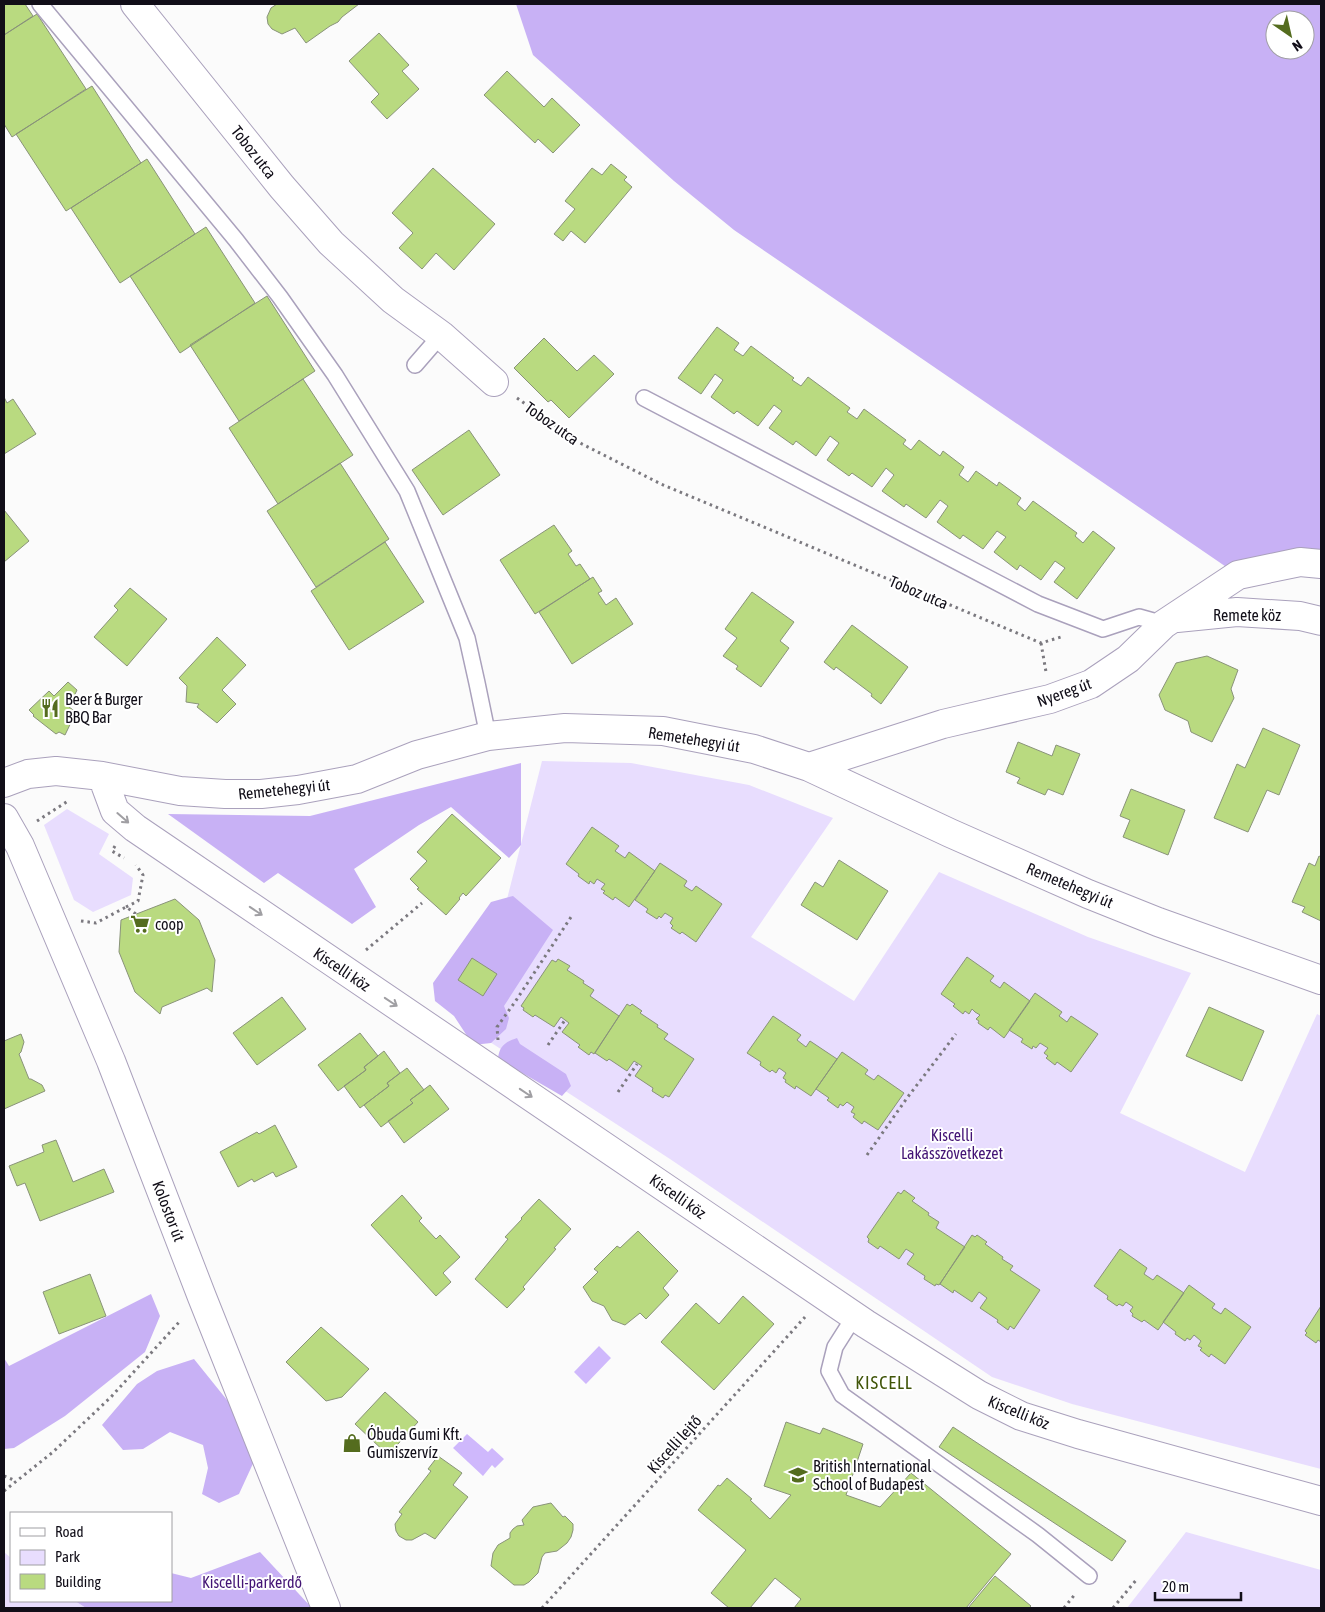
<svg xmlns="http://www.w3.org/2000/svg" width="1325" height="1612" viewBox="0 0 1325 1612" font-family="'Asap Condensed',sans-serif">
<style>
.green{fill:#e8ddfe}
.forest{fill:#c8b1f5;fill-rule:evenodd}
.water{fill:#cfb8fc}
.building{fill:#b9da80;stroke:#899379}
.lines{fill:none;stroke-linecap:round;stroke-linejoin:round}
.service-casing{stroke:#aaa1bc;stroke-width:18}
.minor-casing{stroke:#aaa1bc;stroke-width:30}
.path{stroke:#7b797f;stroke-width:3;stroke-dasharray:2.5 4;stroke-linecap:butt}
.service{stroke:#fff;stroke-width:15}
.minor{stroke:#fff;stroke-width:28}
.oneway{stroke:#a09fa3}
.labels{text-anchor:middle;dominant-baseline:central;stroke-width:4;stroke-linejoin:round;paint-order:stroke}
.street-label{font-size:16px;fill:#110e18;stroke:#fff}
.poi-label{font-size:16px;fill:#110e18;stroke:#fff;text-anchor:start}
.park-label{font-size:16px;fill:#431475;stroke:#fff}
.neighbourhood-label{font-size:18px;letter-spacing:1px;fill:#405509;stroke:#fff}
</style>
<rect width="100%" height="100%" fill="#fbfbfb"/>
<path class="green" d="M542,761L631,763L749,785L833,818L751,937L854,1001L939,872L1088,937L1191,973L1120,1113L1245,1172L1317,1014L1321,1016V1469L1072,1404L992,1377L670,1159L476,1033L505,907Z
M67,809L109,834L99,854L133,878L131,895L93,912L74,900L44,825Z
M1186,1532L1321,1570V1608H1127Z
M4,1552L11,1558V1601H75L86,1608H4Z"/>
<path class="forest" d="M516,4H1321V564L1238,575L734,230L674,181L533,55ZM1275,20H1305V50H1275Z
M521,763V845L509,858L451,807L419,825L354,869L376,907L352,924L278,873L264,883L168,814L310,816Z
M513,896L553,930L504,1006L509,1018L506,1029L491,1043L473,1045L454,1016L435,1001L433,983L491,902Z
M517,1038L520,1044L566,1074L571,1086L562,1096L498,1059C499,1046 505,1042 517,1038Z
M151,1294L160,1316L145,1352L65,1416L14,1448L4,1449V1358L9,1366Z
M194,1359L231,1405L256,1457L239,1494L219,1503L202,1494L208,1468L203,1445L170,1432L143,1449L123,1450L102,1425L137,1384L157,1371Z
M260,1552L312,1608H86L75,1601H171V1573L191,1578Z"/>
<path class="water" d="M599,1346L611,1358L586,1384L574,1372Z
M467,1434L488,1452L492,1448L504,1459L495,1468L492,1465L483,1476L453,1448Z"/>
<path class="building" d="M4,4H25L33,16L4,35Z
M277,4H359L342,17L338,22L330,26L306,43L295,28L282,34L272,29L268,24L267,17L271,8Z
M37,14L86,89L12,137L4,124V35Z
M379,33L409,65L402,71L419,89L387,119L371,102L379,94L349,61Z
M507,71L544,107L552,98L580,125L553,153L538,139L535,143L484,95Z
M92,86L141,163L66,211L16,134Z
M147,159L195,234L120,283L71,208Z
M611,164L627,177L624,180L632,187L585,243L571,231L563,241L554,234L575,209L565,201L592,168L602,175Z
M433,168L495,224L454,270L436,253L422,269L399,248L413,233L392,213Z
M206,227L255,303L180,353L130,276Z
M267,296L315,371L239,421L190,345Z
M717,327L739,343L734,350L743,356L751,346L794,378L792,380L801,386L808,377L850,408L847,412L857,419L864,409L906,440L903,444L911,450L919,440L940,456L943,451L964,467L959,475L968,482L976,471L997,486L999,482L1021,498L1017,504L1025,511L1033,501L1077,533L1075,536L1083,543L1093,531L1115,548L1077,599L1054,582L1065,568L1055,561L1041,580L1020,565L1017,570L994,552L1006,537L997,531L983,549L963,535L960,539L937,522L948,506L940,500L926,518L906,504L904,507L882,491L894,475L886,468L872,487L852,473L849,476L827,460L839,443L830,436L816,456L796,441L793,445L769,428L782,411L774,405L758,426L737,411L734,414L711,397L723,380L715,374L701,394L678,378Z
M544,338L577,371L594,355L614,374L569,418L551,400L548,402L514,368Z
M303,379L353,455L278,504L229,428Z
M4,397L7,403L13,399L36,434L4,454Z
M469,430L500,475L443,515L412,470Z
M340,463L389,539L316,587L267,511Z
M4,510L29,541L4,562Z
M554,525L572,551L568,554L576,566L580,564L590,579L535,614L500,560Z
M385,542L424,602L349,650L311,591Z
M593,577L602,591L598,593L606,605L616,598L633,624L572,664L539,612Z
M130,588L167,619L127,666L94,637L118,610L114,606Z
M752,592L794,622L780,641L789,648L761,687L736,669L738,666L723,656L737,638L725,629Z
M852,625L908,667L881,704L871,696L872,694L836,667L834,670L824,662Z
M217,637L246,665L222,690L236,704L217,723L197,707L199,704L186,702L187,686L179,678Z
M1207,656L1238,670L1231,689L1234,698L1212,742L1191,732L1188,721L1165,710L1159,695L1176,663Z
M68,682L77,690L69,707L76,712L65,735L59,732L56,734L33,716L34,715L29,710L49,691L54,696Z
M1263,728L1300,745L1279,795L1267,790L1248,832L1214,818L1237,764L1245,768Z
M1018,742L1052,756L1056,745L1080,754L1063,795L1048,789L1045,795L1017,783L1020,778L1006,772Z
M1131,789L1185,810L1168,855L1123,837L1130,820L1120,816Z
M452,814L501,858L466,896L463,893L459,898L460,899L446,915L417,889L419,888L410,879L427,861L417,852Z
M592,827L619,846L615,851L625,858L629,852L655,871L629,907L615,897L613,900L603,893L605,891L601,889L605,884L597,879L594,884L590,881L589,884L578,876L579,874L566,864Z
M1319,856L1321,857V921L1302,912L1305,907L1292,902L1309,863L1315,866Z
M839,860L888,891L857,940L801,905L815,882L823,887Z
M660,863L687,881L684,886L692,891L696,886L722,904L696,942L682,932L680,934L671,928L673,926L670,923L673,918L665,913L661,918L659,916L657,919L646,912L648,909L635,900Z
M175,899L199,920L215,960L212,992L207,988L162,1007L160,1014L135,992L119,952L121,920Z
M967,957L994,976L990,981L1000,988L1004,982L1030,1001L1004,1038L990,1027L988,1030L978,1023L979,1021L976,1019L980,1015L975,1012L972,1009L969,1014L965,1011L963,1014L953,1006L955,1004L941,994Z
M472,958L497,974L483,996L458,980Z
M558,959L570,966L567,970L584,981L583,983L594,990L590,996L619,1016L594,1054L591,1052L589,1055L578,1047L580,1045L562,1032L569,1023L561,1017L554,1027L535,1015L533,1017L523,1010L524,1008L521,1006L552,960L556,962Z
M1035,993L1062,1012L1059,1016L1067,1022L1071,1016L1098,1034L1071,1072L1057,1062L1055,1065L1046,1058L1048,1056L1044,1053L1048,1048L1040,1043L1036,1048L1033,1046L1032,1049L1021,1042L1023,1039L1009,1030Z
M282,997L306,1029L257,1065L233,1033Z
M627,1004L630,1006L632,1004L642,1011L640,1013L658,1025L657,1027L668,1034L664,1039L694,1059L669,1097L665,1095L663,1098L652,1091L653,1088L635,1076L642,1066L634,1061L627,1071L609,1059L607,1061L595,1053Z
M1209,1007L1264,1031L1242,1081L1186,1056Z
M773,1016L801,1035L797,1040L806,1047L810,1041L837,1059L811,1096L796,1086L795,1089L785,1082L786,1080L783,1078L786,1073L782,1070L779,1068L776,1073L772,1070L770,1072L760,1065L761,1062L747,1053Z
M360,1033L378,1056L364,1067L366,1070L338,1091L318,1065Z
M21,1034L24,1042L21,1052L19,1054L29,1079H31L42,1085L45,1091L4,1109V1041Z
M384,1051L400,1073L387,1083L389,1086L360,1108L344,1086L366,1070L364,1067Z
M842,1052L868,1070L865,1074L874,1080L878,1075L904,1093L878,1130L864,1121L862,1124L853,1117L855,1114L851,1112L854,1107L847,1102L843,1106L840,1104L838,1108L827,1100L829,1098L816,1089Z
M407,1068L424,1090L410,1100L413,1103L381,1127L364,1105L389,1086L387,1083Z
M430,1085L449,1109L404,1143L388,1121L413,1103L410,1100Z
M275,1125L297,1167L276,1177L273,1172L254,1182L252,1179L238,1187L220,1152L257,1132L259,1134Z
M56,1140L73,1182L104,1169L114,1192L40,1221L25,1183L17,1186L9,1166L44,1152L42,1145Z
M904,1190L915,1198L912,1201L929,1213L928,1215L939,1222L936,1228L965,1247L939,1285L936,1284L935,1286L924,1279L925,1276L907,1264L914,1254L906,1249L899,1259L880,1246L878,1249L868,1242L869,1239L867,1237L898,1192L901,1194Z
M402,1195L422,1218L419,1221L436,1239L440,1235L460,1257L443,1273L451,1282L436,1296L371,1225Z
M539,1199L571,1229L554,1248L556,1249L523,1287L525,1289L507,1308L475,1279L508,1239L505,1237L522,1219L521,1218Z
M638,1231L678,1271L663,1288L669,1295L646,1319L640,1313L625,1325L612,1320L604,1306L592,1301L583,1287L598,1272L594,1269L617,1246L620,1248Z
M972,1235L975,1237L977,1235L987,1242L985,1244L1003,1257L1002,1259L1013,1266L1010,1270L1040,1290L1014,1329L1010,1326L1008,1330L997,1322L998,1320L980,1308L987,1298L979,1292L972,1302L954,1290L953,1293L940,1284Z
M1120,1249L1147,1268L1144,1274L1153,1280L1157,1275L1184,1293L1158,1330L1144,1320L1142,1322L1132,1316L1133,1314L1130,1311L1133,1307L1126,1302L1123,1306L1119,1304L1117,1306L1107,1299L1108,1296L1094,1286Z
M90,1274L106,1316L59,1334L43,1292Z
M1189,1285L1215,1304L1212,1308L1221,1314L1225,1308L1251,1327L1225,1364L1211,1354L1209,1357L1200,1350L1202,1348L1198,1346L1201,1341L1194,1335L1190,1340L1187,1338L1185,1341L1175,1334L1176,1332L1163,1322Z
M743,1296L774,1324L714,1390L661,1342L696,1303L719,1324Z
M1321,1306V1342L1318,1340L1316,1343L1305,1335L1307,1333L1305,1331Z
M321,1327L369,1369L342,1397L326,1401L286,1362Z
M385,1392L418,1422L388,1455L355,1424Z
M786,1422L820,1434L823,1428L863,1444L846,1495L880,1507L911,1473L1011,1554L966,1608H794L801,1599L775,1578L750,1608H729L711,1593L746,1550L698,1510L718,1485L720,1486L727,1478L752,1499L750,1500L770,1519L791,1495L764,1486Z
M953,1427L1126,1541L1112,1561L939,1447Z
M438,1456L462,1473L453,1485L468,1497L435,1539L425,1533L412,1540H406L399,1536L396,1531L395,1524L402,1514L399,1512L431,1471L428,1469Z
M551,1503L563,1517L565,1516L573,1524V1530L571,1537L567,1543L557,1551L545,1553L542,1557L538,1573L529,1582L524,1585H514L491,1566L493,1553L498,1545L510,1538V1533L513,1529L517,1526L524,1525L522,1520L533,1507Z
M995,1576L1031,1606L1029,1608H968Z"/>
<g class="lines">
<g class="service-casing">
<path id="service" d="M40,4L236,240L280,297L335,375L407,491L467,638L477,683L488,736
M415,365L441,335
M644,398L1038,604L1103,629L1139,617L1164,624
M854,1317L835,1347L829,1371L842,1395L1038,1535L1089,1576"/>
</g>
<g class="minor-casing">
<path id="minor" d="M135,4L282,187L331,243L393,300L441,335L494,382
M1177,618L1237,612L1300,616L1321,621
M809,767L943,724L1050,699L1091,684L1128,659L1164,624L1238,575L1300,562L1321,564
M102,776L115,811L135,828L866,1324L979,1395L1021,1416L1078,1434L1321,1501
M4,783L28,774L56,771L102,776L180,791L225,794H261L298,790L357,779L417,755L488,736L565,728L663,731L754,749L809,767L950,833L1088,894L1158,922L1321,980
M4,818L20,846L111,1061L202,1297L326,1608"/>
</g>
<path class="path" d="M517,398L582,444L661,484L1041,643L1061,637
M1041,643L1046,672
M37,821L68,801
M115,846L112,851L124,858
M126,907L138,901L143,875L136,865
M81,921L96,923L126,907L136,914
M366,950L422,903
M498,1040L497,1027L515,1002L573,914
M548,1045L565,1020
M618,1092L637,1064
M867,1155L907,1098L956,1034
M4,1476L16,1481
M4,1491L53,1452L111,1397L181,1320
M542,1608L805,1317
M1064,1608L1076,1593
M1113,1608L1137,1579"/>
<use href="#service" class="service"/>
<use href="#minor" class="minor"/>
</g>
<defs><path id="oneway-shaft" d="M-6 0H5M1.5-3L5.5 0L1.5 3" fill="none" stroke-width="1.6" stroke-linecap="round" stroke-linejoin="round" transform="scale(1.25)"/></defs>
<g class="oneway">
<use href="#oneway-shaft" transform="translate(123 818) rotate(41)"/>
<use href="#oneway-shaft" transform="translate(256 911) rotate(34)"/>
<use href="#oneway-shaft" transform="translate(391 1002) rotate(34)"/>
<use href="#oneway-shaft" transform="translate(526 1093) rotate(34)"/>
</g>
<defs>
<g id="restaurant-bare" transform="scale(1.5)"><path d="M-5-6h1v4h1v-4h1v4h1v-4h1v5L-1.5 .5V6h-2V.5L-5-1ZM5-6V6H3V1.5H1.5Q1.5-4 5-6Z" fill="#546c1e" stroke="#fff" stroke-width="2.5" paint-order="stroke"/></g>
<g id="supermarket-bare" transform="scale(1.5)"><path d="M-6-5.5h2.5l.6 2H6L4.5 2H-2.5L-4.4-4H-6ZM-1.5 3.2a1.3 1.3 0 1 0 .1 0ZM3 3.2a1.3 1.3 0 1 0 .1 0Z" fill="#546c1e" stroke="#fff" stroke-width="2.5" paint-order="stroke"/></g>
<g id="shop-bare" transform="scale(1.5)"><path d="M-5-2.5h2.3a2.7 3.5 0 0 1 5.4 0H5L5.5 6h-11ZM-1.5-2.5h3a1.5 2.3 0 0 0-3 0Z" fill="#546c1e" stroke="#fff" stroke-width="2.5" paint-order="stroke"/></g>
<g id="school-bare" transform="scale(1.5)"><path d="M0-5L7-2L0 1L-7-2ZM-4 1L0 2.5L4 1V4Q0 6-4 4Z" fill="#546c1e" stroke="#fff" stroke-width="2.5" paint-order="stroke"/></g>
</defs>
<g fill-rule="evenodd">
<use href="#restaurant-bare" x="50" y="708"/>
<use href="#supermarket-bare" x="140" y="924"/>
<use href="#shop-bare" x="352" y="1443"/>
<use href="#school-bare" x="798" y="1475"/>
</g>
<g class="labels">
<g class="street-label">
<text transform="translate(254 152) rotate(52)">Toboz utca</text>
<text transform="translate(552 423) rotate(35)">Toboz utca</text>
<text transform="translate(919 592) rotate(23)">Toboz utca</text>
<text x="1247" y="615">Remete köz</text>
<text transform="translate(1064 692) rotate(-20)">Nyereg út</text>
<text transform="translate(694 739) rotate(9)">Remetehegyi út</text>
<text transform="translate(284 789) rotate(-6)">Remetehegyi út</text>
<text transform="translate(1070 885) rotate(23)">Remetehegyi út</text>
<text transform="translate(342 969) rotate(34)">Kiscelli köz</text>
<text transform="translate(678 1196) rotate(35)">Kiscelli köz</text>
<text transform="translate(169 1211) rotate(69)">Kolostor út</text>
<text transform="translate(1019 1412) rotate(22)">Kiscelli köz</text>
<text transform="translate(674 1444) rotate(-48)">Kiscelli lejtő</text>
</g>
<g class="poi-label">
<text x="65" y="699">Beer &amp; Burger<tspan x="65" dy="18">BBQ Bar</tspan></text>
<text x="155" y="924">coop</text>
<text x="367" y="1434">Óbuda Gumi Kft.<tspan x="367" dy="18">Gumiszervíz</tspan></text>
<text x="813" y="1466">British International<tspan x="813" dy="18">School of Budapest</tspan></text>
</g>
<g class="park-label">
<text x="952" y="1135">Kiscelli<tspan x="952" dy="18">Lakásszövetkezet</tspan></text>
<text x="252" y="1582">Kiscelli-parkerdő</text>
</g>
<g class="neighbourhood-label">
<text x="884" y="1382">KISCELL</text>
</g>
</g>
<rect width="1325" height="1612" fill="none" stroke="#110e18" stroke-width="10"/>
<rect x="10" y="1512" width="162" height="90" fill="#ffffff" stroke="#a09fa3"/>
<rect x="20" y="1528" width="25" height="8" fill="#ffffff" stroke="#a09fa3"/>
<text x="55" y="1537" font-size="15" fill="#110e18">Road</text>
<rect x="20" y="1550" width="25" height="15" fill="#e8ddfe" stroke="#a09fa3"/>
<text x="55" y="1562" font-size="15" fill="#110e18">Park</text>
<rect x="20" y="1574" width="25" height="15" fill="#b9da80" stroke="#a09fa3"/>
<text x="55" y="1587" font-size="15" fill="#110e18">Building</text>
<g transform="translate(1290 35) rotate(146)"><circle r="24" fill="#ffffff" stroke="#a09fa3"/>
<path d="M0-4L9 19L0 12L-9 19Z" fill="#546c1e"/>
<text y="-8" font-size="14" font-weight="bold" text-anchor="middle" fill="#110e18">N</text>
</g>
<path d="M1155 1592v8h86v-8" fill="none" stroke="#110e18" stroke-width="2.5"/>
<text x="1162" y="1592" font-size="15" fill="#110e18" stroke="#ffffff" stroke-width="4" paint-order="stroke">20 m</text>
</svg>
